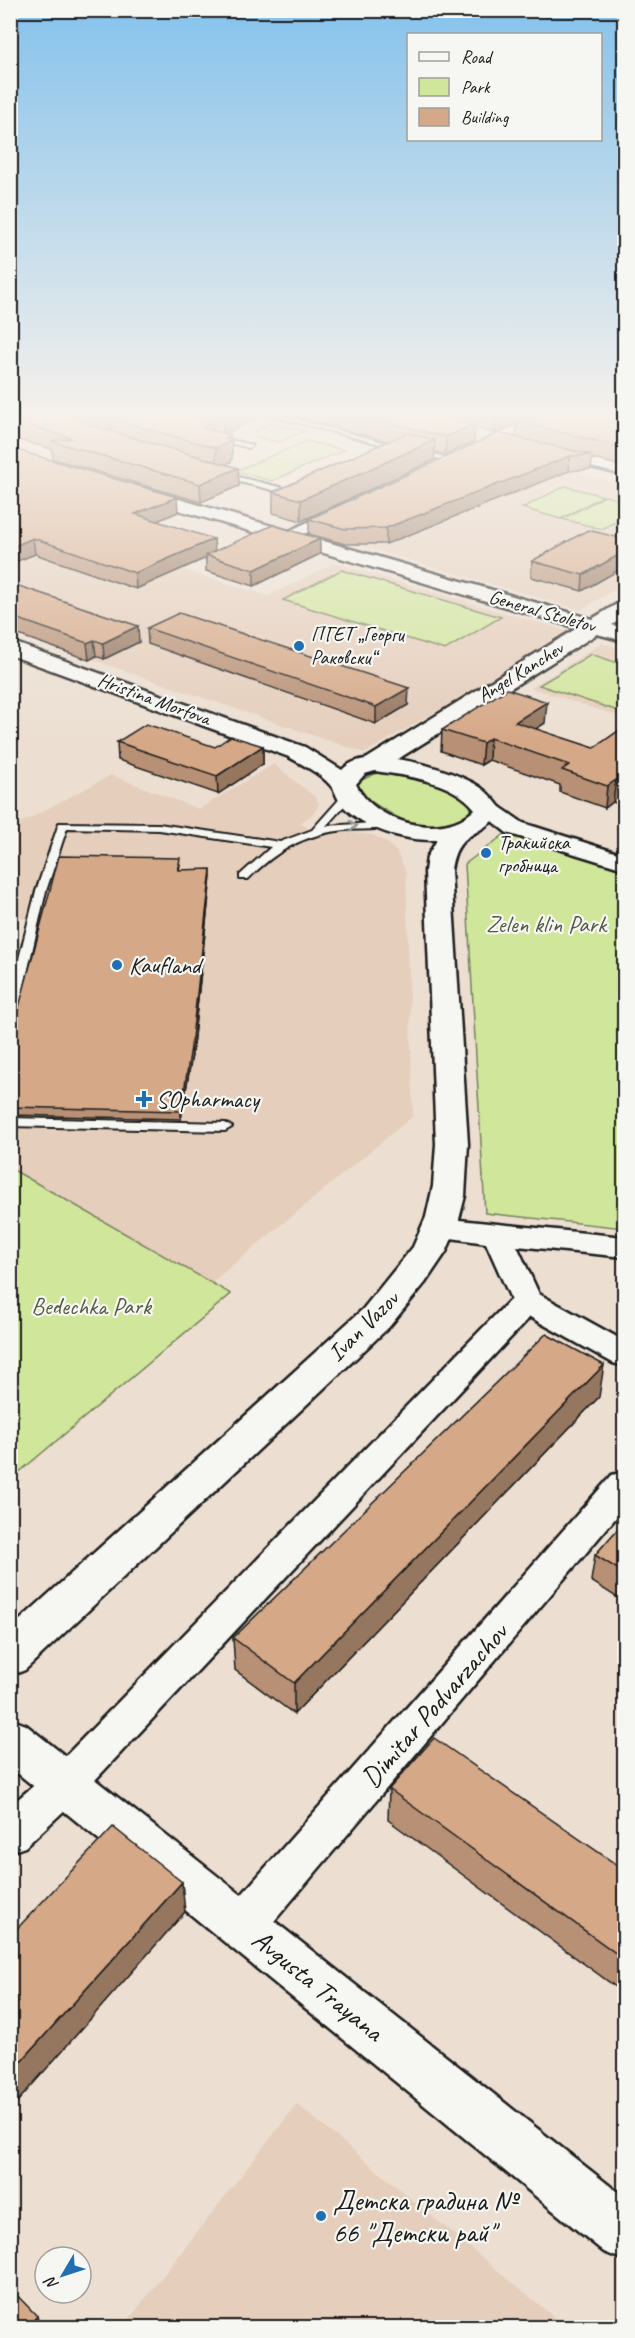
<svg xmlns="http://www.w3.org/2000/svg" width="635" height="2338" viewBox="0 0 635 2338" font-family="Caveat,sans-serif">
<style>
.built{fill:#e5cebc}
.green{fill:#d0e69b;stroke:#76815c;stroke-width:1.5}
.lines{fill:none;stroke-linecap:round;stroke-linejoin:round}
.service-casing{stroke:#1c1c1c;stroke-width:4}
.minor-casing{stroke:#1c1c1c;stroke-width:5}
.tertiary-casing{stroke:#1c1c1c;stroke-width:5}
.secondary-casing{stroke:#1c1c1c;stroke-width:5}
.service{fill:#f6f6f2;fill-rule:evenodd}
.minor{fill:#f6f6f2;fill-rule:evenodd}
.tertiary{fill:#f6f6f2;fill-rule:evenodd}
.secondary{fill:#f6f6f2;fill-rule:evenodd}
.wall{fill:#b79074;stroke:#1c1c1c;stroke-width:1.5}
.shaded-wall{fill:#95765e;stroke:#1c1c1c;stroke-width:1.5}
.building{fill:#d5a887;stroke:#1c1c1c;stroke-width:1.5}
.oneway{stroke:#949492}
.poi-dot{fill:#1f6fb2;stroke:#f6f6f2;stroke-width:2}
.labels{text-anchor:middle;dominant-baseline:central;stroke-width:4.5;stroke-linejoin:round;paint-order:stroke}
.far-street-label{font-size:20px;fill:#1c1c1c;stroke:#f6f6f2}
.far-poi-label{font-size:20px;fill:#1c1c1c;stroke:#f6f6f2;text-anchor:start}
.park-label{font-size:24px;fill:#525942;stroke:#f6f6f2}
.poi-label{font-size:24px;fill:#1c1c1c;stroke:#f6f6f2;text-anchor:start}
.street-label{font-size:24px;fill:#1c1c1c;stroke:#f6f6f2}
.near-street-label{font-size:28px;fill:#1c1c1c;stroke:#f6f6f2}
.near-poi-label{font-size:28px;fill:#1c1c1c;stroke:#f6f6f2;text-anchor:start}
</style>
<rect width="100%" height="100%" fill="#ecdfd2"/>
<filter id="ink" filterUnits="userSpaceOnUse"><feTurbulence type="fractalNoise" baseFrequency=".0167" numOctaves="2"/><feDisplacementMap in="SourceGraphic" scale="12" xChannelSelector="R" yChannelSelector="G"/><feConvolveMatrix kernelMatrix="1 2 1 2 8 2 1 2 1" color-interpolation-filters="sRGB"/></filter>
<g filter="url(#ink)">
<path class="built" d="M490,451L624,485V584L581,610L316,533Z
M21,520L268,596L334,563L571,632L365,753L11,632V524Z
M602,643L624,650V718L531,688Z
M274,764L316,798L319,805L313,814L300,823L319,836L343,832L373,835L386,842L397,852L406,872L413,1116L211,1283L11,1168L10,1001L31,923L11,912V828L111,775L199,809Z
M297,2104L566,2327H123Z"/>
<path class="green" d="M273,423L305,431L279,442L256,437L254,431Z
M307,441L344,450L272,481L235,471Z
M565,486L603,496L561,519L522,508Z
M605,496L624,501V517L602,529L562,519Z
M341,570L501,617L445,650L283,600Z
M591,654L624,665V713L539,685Z
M377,773C396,775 458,787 469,802C472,807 471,815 467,818C461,824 453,824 445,825C409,830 390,813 361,795L356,788L357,782Z
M506,833L565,846L624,864V1228L485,1213L465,864Z
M10,1168L231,1294L11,1479H10Z"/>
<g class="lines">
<g class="service-casing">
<path id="service" d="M264,414H274L402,447L399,449Z
M216,436L251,445L252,446L249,448L214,439Z
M418,450L453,459L455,460L451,462L416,453Z
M222,473L296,491L297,493L293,495L219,477V473Z
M348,793L353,796L326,826L388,822L393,825L392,827C377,830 360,829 345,830C304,834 276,851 248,879H240V875L271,847L159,830L67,828L46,891L16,1021L10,1025V994L36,891L59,823L159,824L280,842L312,830L344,794Z
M10,1118L225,1123L232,1127L225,1131L10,1126Z"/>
</g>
<g class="minor-casing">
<path id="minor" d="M540,414H558L476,454L471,455L464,451Z
M554,450L624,467V475L549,457L547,454Z
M345,504L353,509L351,512L293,539L287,541L279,536Z
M489,804L497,805L523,823L624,855V869L507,833L478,810L481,805Z
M440,1218L624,1237V1257L517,1246L539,1294L624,1341V1366L613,1363L530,1317L81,1795L25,1847L10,1852V1806L53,1769L511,1299L486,1243L430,1235L425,1228L430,1221Z
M624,1472V1508L259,1939L244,1945L229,1939L223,1924L229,1909L612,1475Z"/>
</g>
<g class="tertiary-casing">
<path id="tertiary" d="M134,486L592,619L617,604L624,602V617L612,625L624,628V641L597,634L382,769L374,771L366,769L362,764L366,759L577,628L128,495L125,491Z
M10,1719L26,1725L624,2197V2260L604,2252L10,1767Z"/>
</g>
<g class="secondary-casing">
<path id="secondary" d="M10,641L305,747L342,770C367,743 447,768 475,784C486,790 494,799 502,810C481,840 457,827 451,871L468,1144L465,1196L457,1227L446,1252L425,1283L389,1327L25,1670L10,1676V1629L363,1309L413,1247L426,1217L433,1186L436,1144L425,871L427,857L437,840C405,841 366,830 343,806C337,800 336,791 331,786C320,773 303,765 289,757L10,655ZM375,771C408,776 453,781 475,809C444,842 373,823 356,784L365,774Z"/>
</g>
<use href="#service" class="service"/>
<use href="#minor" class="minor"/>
<use href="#tertiary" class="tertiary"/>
<use href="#secondary" class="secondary"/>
</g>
<path class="wall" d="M17,414H262L226,434L230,439L232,459L231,460V462L226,464L238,468L239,486L201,502L53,459L52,449L19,440Z
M282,414H624V467L592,458L591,469L569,471L386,544H345L309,534V519L516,437L517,422L494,433L475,428L474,442L445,455L435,452L434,460L301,521L273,513V492L389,441Z
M10,452L178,512L157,521L215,551L320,554L254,586L206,571V558L136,589L35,554L10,564Z
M624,539V567L582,591L531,577L532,561Z
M10,583L139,642L104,659L96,656L89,660L10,632Z
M147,628L408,705L376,724L148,644Z
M545,723L535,729L594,748L624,727V806L613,802L605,808L560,792V785L489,760L481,765L441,751L442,730Z
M117,742L215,747L263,746V764L218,794L118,760Z
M180,865L179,870L211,876L192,1055L181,1119L10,1115V1041Z
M599,1397L294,1714L235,1670L233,1638Z
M624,1522V1602L591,1581L595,1555Z
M389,1789L624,1870V1993L388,1820Z"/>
<path class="shaded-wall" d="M67,414H154L112,419V429L98,435L97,417L86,414L87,423Z
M231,414H262L223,436V418Z
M498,414H535L517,421V422L494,433L495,415Z
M213,421L214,441L202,428Z
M475,424L474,442L445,455L446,437Z
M230,435V440L232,439V459L231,460V462L216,468V448L225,438Z
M435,440L434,460L301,521V500Z
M570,456L569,471L386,544V528Z
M238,468L239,486L201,502L200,484Z
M177,497L178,512L136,530L135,514Z
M33,538L35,554L10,564V548Z
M214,539L215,554L206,555V558L136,589L135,573Z
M320,539V554L254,586V570Z
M624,552V567L582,591L583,575Z
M138,626L139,642L104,659L103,643Z
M94,640L96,656L89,660L87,643Z
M409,688L408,705L376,724V707Z
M547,702L545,723L513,744L515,722Z
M490,738L489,760L481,765L483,743Z
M263,746V764L218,794L217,776Z
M616,780L613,802L605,808L607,786Z
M211,869V876L192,1055L181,1119V1111Z
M604,1365L599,1397L294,1714V1683Z
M182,1882L185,1912L10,2110V2074Z
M37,2316L40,2328H27Z"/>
<path class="building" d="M29,414H67L92,426L238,468L200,484L51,441L72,438L18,422L36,416Z
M86,414H106L97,417Z
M126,414H183L213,421L202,428L230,435L225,438L232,439L228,441L231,442L216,448L112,419Z
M206,414H231L223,418Z
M351,414H432L475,424L446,437Z
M531,414H624V448L517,421Z
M407,433L435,440L301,500L273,492Z
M498,433L592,455L570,456L386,528L345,529L309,519Z
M17,450L177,497L135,514L214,539L135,573L33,538L10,548V452Z
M273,525L320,539L254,570L206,555Z
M588,530L624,539V552L583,575L532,561Z
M10,583L138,626L103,643L94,640L87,643L10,616Z
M179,613L409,688L376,707L147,628Z
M507,689L547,702L515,722L594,748L624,727V783L616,780L607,786L562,770L569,765L490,738L483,743L442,730Z
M146,724L215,747L231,736L263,746L217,776L117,742Z
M59,856L180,858L178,870L211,869L191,1047L181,1111L10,1107V1041Z
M546,1334L604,1365L294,1683L233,1638Z
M624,1522V1573L595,1555Z
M434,1738L624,1870V1959L389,1789Z
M113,1827L182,1882L10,2074V1936Z
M10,2288L37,2316L27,2328H10Z"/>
<defs><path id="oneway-chevron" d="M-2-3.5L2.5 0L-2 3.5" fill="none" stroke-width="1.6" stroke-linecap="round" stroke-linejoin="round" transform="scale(1.5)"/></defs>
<use class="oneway" href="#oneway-chevron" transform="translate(353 826) rotate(-4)"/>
</g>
<linearGradient id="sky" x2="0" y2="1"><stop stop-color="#85c2ec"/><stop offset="0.56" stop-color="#f6f1eb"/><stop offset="1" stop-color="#f6f1eb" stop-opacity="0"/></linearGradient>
<rect width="635" height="741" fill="url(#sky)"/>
<g class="poi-dot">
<circle cx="299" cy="646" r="6"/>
<circle cx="486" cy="853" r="6"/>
<circle cx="117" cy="965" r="6"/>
<path d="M141 1090h6v6h6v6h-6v6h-6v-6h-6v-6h6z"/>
<circle cx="321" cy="2216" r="6"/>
</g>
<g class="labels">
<g class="far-street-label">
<text transform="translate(542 611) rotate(16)">General Stoletov</text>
<text transform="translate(520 672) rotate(-32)">Angel Kanchev</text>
<text transform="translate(154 699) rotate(20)">Hristina Morfova</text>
</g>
<g class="far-poi-label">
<text x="311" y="634">ПГЕТ „Георги<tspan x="311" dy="23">Раковски“</tspan></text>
<text x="498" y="842">Тракийска<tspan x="498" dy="23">гробница</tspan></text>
</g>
<g class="park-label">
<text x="546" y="924">Zelen klin Park</text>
<text x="91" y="1306">Bedechka Park</text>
</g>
<g class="poi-label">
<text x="129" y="965">Kaufland</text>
<text x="156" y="1099">SOpharmacy</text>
</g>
<g class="street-label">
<text transform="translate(363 1326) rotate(-45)">Ivan Vazov</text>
</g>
<g class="near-street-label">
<text transform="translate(434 1705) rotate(-49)">Dimitar Podvarzachov</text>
<text transform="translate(318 1985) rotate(39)">Avgusta Trayana</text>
</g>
<g class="near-poi-label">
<text x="333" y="2200">Детска градина №<tspan x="333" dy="32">66 "Детски рай"</tspan></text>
</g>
</g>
<rect width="635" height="2338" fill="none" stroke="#f6f6f2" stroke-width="36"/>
<rect x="18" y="18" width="599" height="2302" fill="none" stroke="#1c1c1c" stroke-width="2" filter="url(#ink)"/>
<rect x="407" y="33" width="195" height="108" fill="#f6f6f2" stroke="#9f9f9c" stroke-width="1.5"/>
<rect x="419" y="52" width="30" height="9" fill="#f6f6f2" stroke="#9f9f9c" stroke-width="1.5"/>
<text x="461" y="63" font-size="18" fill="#1c1c1c">Road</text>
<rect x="419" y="78" width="30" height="18" fill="#d0e69b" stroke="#9f9f9c" stroke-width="1.5"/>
<text x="461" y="93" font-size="18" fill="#1c1c1c">Park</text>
<rect x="419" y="108" width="30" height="18" fill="#d5a887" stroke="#9f9f9c" stroke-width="1.5"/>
<text x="461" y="123" font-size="18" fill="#1c1c1c">Building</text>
<g transform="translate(63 2275) rotate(231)"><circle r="28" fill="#f6f6f2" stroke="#9f9f9c" stroke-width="1.5"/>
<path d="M0-4.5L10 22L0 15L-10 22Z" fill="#1f6fb2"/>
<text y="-9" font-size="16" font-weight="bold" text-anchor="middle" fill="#1c1c1c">N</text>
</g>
</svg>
